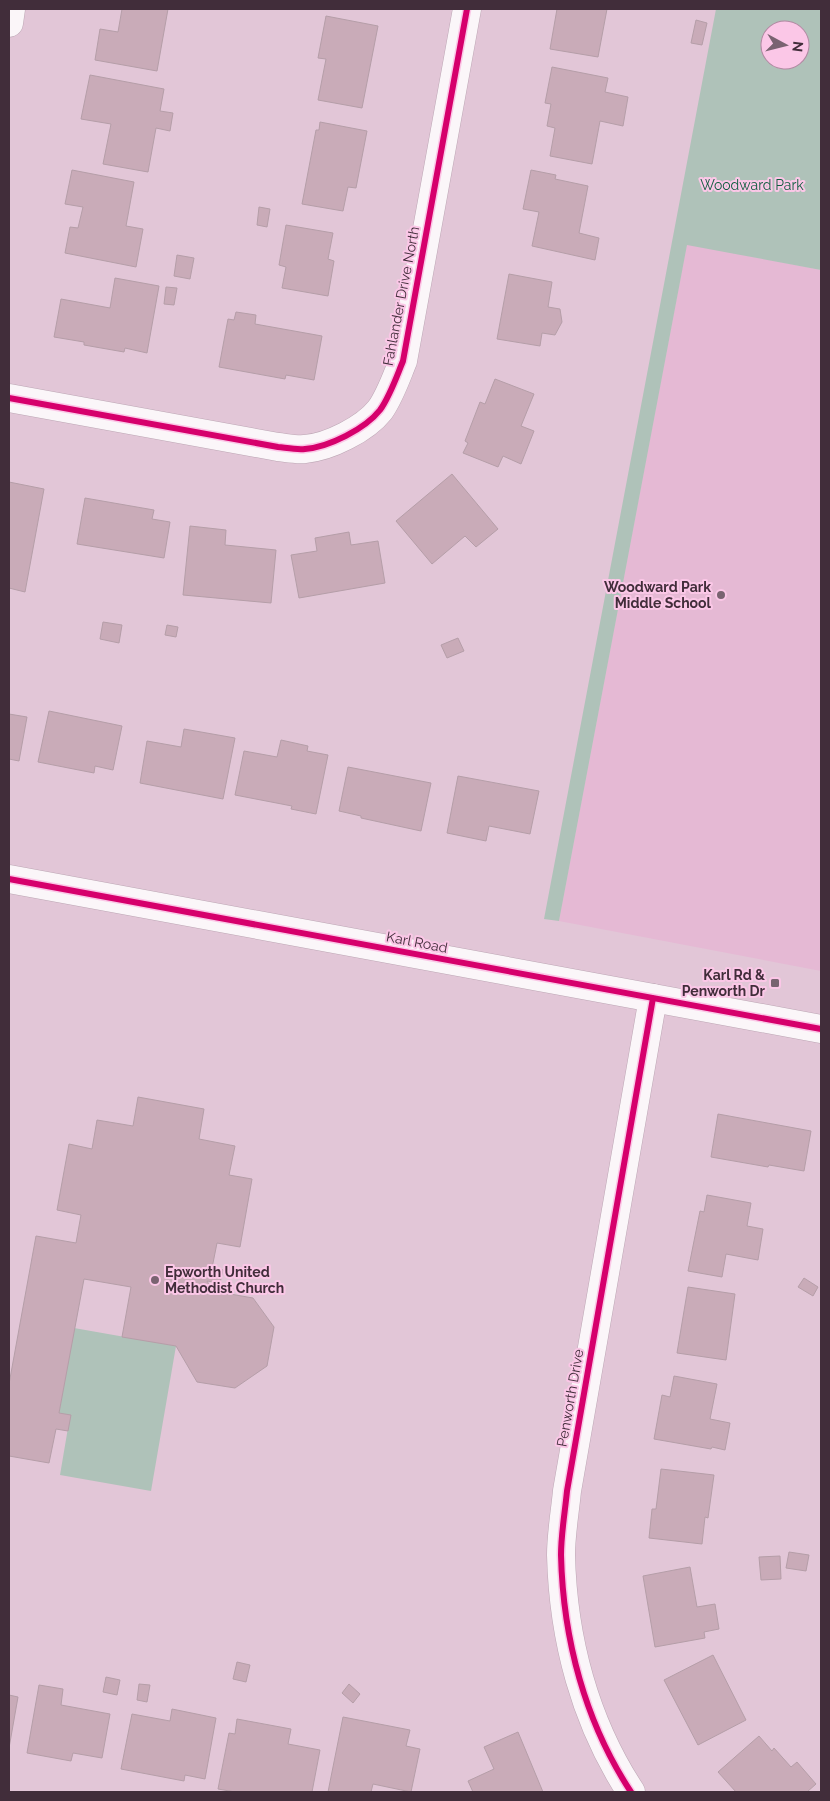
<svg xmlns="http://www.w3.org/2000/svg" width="830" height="1801" viewBox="0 0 830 1801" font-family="Raleway,sans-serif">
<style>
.built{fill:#e5b9d4}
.green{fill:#afc2b9;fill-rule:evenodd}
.building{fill:#c9abb8;stroke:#b59ea8}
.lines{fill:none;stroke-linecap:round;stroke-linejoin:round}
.minor-casing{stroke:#bca6b4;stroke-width:29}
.major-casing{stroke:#bca6b4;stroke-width:29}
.minor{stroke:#fbf6f9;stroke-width:28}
.major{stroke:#fbf6f9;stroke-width:28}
.cycleway-casing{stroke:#fbc7e7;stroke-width:9}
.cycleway{stroke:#d6006c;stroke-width:6}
.poi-dot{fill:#796371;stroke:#fbc7e7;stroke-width:2}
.labels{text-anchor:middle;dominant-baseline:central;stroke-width:4;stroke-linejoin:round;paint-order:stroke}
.park-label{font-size:14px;fill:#105e3f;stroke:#fbc7e7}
.street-label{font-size:14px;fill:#412d3a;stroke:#fbc7e7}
.poi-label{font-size:14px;font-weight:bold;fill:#412d3a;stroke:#fbc7e7;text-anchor:end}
</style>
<rect width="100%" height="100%" fill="#e2c6d7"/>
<path class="built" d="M687,244L821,270V971L559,921Z"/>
<path class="green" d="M716,9H821V270L687,245L559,921L544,919ZM770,30H800V60H770Z
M74,1328L176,1346L151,1491L60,1475L70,1416L59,1413Z"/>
<path class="building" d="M122,9H168L157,71L95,60L100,29L118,32Z
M557,9H607L598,57L550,49Z
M326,16L378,26L362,108L318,100L326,59L318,58Z
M696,20L707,23L702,45L691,43Z
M552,67L608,78L605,92L628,97L623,126L600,121L592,164L550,156L555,128L547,126L551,104L545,103Z
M90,75L164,89L160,111L173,113L170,131L156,128L148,172L103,164L111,124L81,119Z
M320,122L367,131L356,188L348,187L343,211L302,204L316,130H319Z
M72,170L134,182L126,226L143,229L136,267L65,253L70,227L78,228L83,207L65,204Z
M531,170L556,175L555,179L588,186L579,233L599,238L595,260L532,246L539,212L523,209Z
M259,207L270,209L267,227L257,225Z
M286,225L333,233L328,259L334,261L328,296L282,288L286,267L279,265Z
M177,255L194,258L190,279L174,276Z
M509,274L552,282L548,307L560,309L562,322L555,335L542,333L540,346L497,339Z
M115,278L159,286L147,353L125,348L124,352L84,345V342L54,337L61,299L110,308Z
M166,287L177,288L174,305L164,304Z
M236,312L256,315L255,324L322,336L314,380L286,375L285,379L219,367L228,319L234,320Z
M495,379L534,394L521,426L534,431L521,464L503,456L498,467L463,453L468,443L465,441L480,402L485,404Z
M452,474L498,529L476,547L465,536L432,564L396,521Z
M9,482L44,489L25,592L9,588Z
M85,498L154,510L152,519L170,522L164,558L77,544Z
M190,526L226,530L225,545L276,550L271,603L183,595Z
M349,532L351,545L378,541L385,583L299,598L291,555L317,551L315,538Z
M103,622L122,625L119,643L100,639Z
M167,625L178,627L176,637L165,635Z
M458,638L464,651L447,658L441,645Z
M49,711L122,726L113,770L95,766L94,773L38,762Z
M9,714L27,717L19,761L9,759Z
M184,729L235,738L223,799L140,783L147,741L181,747Z
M281,740L308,746L307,751L328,755L316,814L291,809L292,806L235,795L244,751L277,757Z
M348,767L431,783L421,831L361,818V816L339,811Z
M458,776L539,791L530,834L489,826L486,841L447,833Z
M138,1097L204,1109L199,1139L235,1146L229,1175L252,1179L240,1247L217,1243L212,1268L223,1270L220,1283L207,1281L213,1291L253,1298L274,1327L267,1366L235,1388L197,1382L176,1346L122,1337L131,1287L84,1279L59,1413L71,1415L68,1431L56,1429L49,1463L9,1456V1384L36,1236L76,1243L81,1215L57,1210L69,1144L92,1149L97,1120L133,1126Z
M718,1114L811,1131L804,1171L769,1165L768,1167L711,1157Z
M707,1195L751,1203L747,1226L763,1229L758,1260L726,1254L722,1277L688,1271L700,1211L704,1212Z
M804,1278L818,1287L813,1296L798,1287Z
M688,1287L735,1294L726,1360L677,1353Z
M674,1376L717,1384L710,1419L730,1423L725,1450L712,1447L711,1449L654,1439L662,1395L670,1397Z
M661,1469L714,1475L708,1518L705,1517L702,1544L649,1538L652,1509H656Z
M789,1552L809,1555L806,1571L786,1568Z
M780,1556L781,1579L761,1580L759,1557Z
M690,1567L697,1607L715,1604L719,1629L704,1632L705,1638L655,1647L643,1576Z
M713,1655L746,1720L698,1745L664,1680Z
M237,1662L250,1665L246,1682L233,1679Z
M106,1677L120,1680L117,1695L103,1692Z
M139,1684L150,1685L147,1702L137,1700Z
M349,1684L360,1694L353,1703L342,1693Z
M39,1685L63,1689L61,1705L110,1714L102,1758L73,1753L71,1761L27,1753Z
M9,1695L18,1697L9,1748Z
M172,1709L216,1718L205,1779L185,1775L184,1781L121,1769L132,1714L170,1721Z
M343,1717L410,1730L406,1746L420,1749L411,1792L373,1784L371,1792H328Z
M237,1719L291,1729L288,1744L320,1750L312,1792H235L218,1789L229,1733L235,1734Z
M518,1732L543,1792H473L468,1781L494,1769L484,1747Z
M759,1736L772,1751L774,1748L791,1767L797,1762L816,1784L807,1792H736L718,1772Z"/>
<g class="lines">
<g class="minor-casing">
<path id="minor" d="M9,23L11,9
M9,398L278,447C287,448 297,450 305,449C329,447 365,429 380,410C390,396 396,378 403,361L467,9
M631,1792C585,1722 563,1639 561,1555C561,1534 565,1512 567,1491L653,998"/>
</g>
<g class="major-casing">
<path id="major" d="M9,879L821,1029"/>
</g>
<use href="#minor" class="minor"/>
<use href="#major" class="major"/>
<g class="cycleway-casing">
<path id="cycleway" d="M9,398L278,447C287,448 297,450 305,449C329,447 365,429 380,410C390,396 396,378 403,361L467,9
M9,879L821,1029
M631,1792C585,1722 563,1639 561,1555C561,1534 565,1512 567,1491L653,998"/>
</g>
<use href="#cycleway" class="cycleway"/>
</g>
<g class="poi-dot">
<circle cx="721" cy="595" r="5"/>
<rect x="770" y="978" width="10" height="10" rx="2.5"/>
<circle cx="155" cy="1280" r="5"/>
</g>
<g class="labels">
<g class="park-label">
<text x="752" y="185">Woodward Park</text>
</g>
<g class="street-label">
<text transform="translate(401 296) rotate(-79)">Fahlander Drive North</text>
<text transform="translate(417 942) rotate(11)">Karl Road</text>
<text transform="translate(570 1398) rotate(-80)">Penworth Drive</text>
</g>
<g class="poi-label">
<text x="711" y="587">Woodward Park<tspan x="711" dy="16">Middle School</tspan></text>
<text x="765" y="975">Karl Rd &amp;<tspan x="765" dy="16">Penworth Dr</tspan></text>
<text x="165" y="1272" text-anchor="start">Epworth United<tspan x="165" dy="16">Methodist Church</tspan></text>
</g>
</g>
<rect width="830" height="1801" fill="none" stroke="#412d3a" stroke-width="20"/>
<g transform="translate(785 45) rotate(97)"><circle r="24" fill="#fbc7e7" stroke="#b189a2"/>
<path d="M0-4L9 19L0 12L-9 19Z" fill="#796371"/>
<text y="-8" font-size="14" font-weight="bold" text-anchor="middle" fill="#412d3a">N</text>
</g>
</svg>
